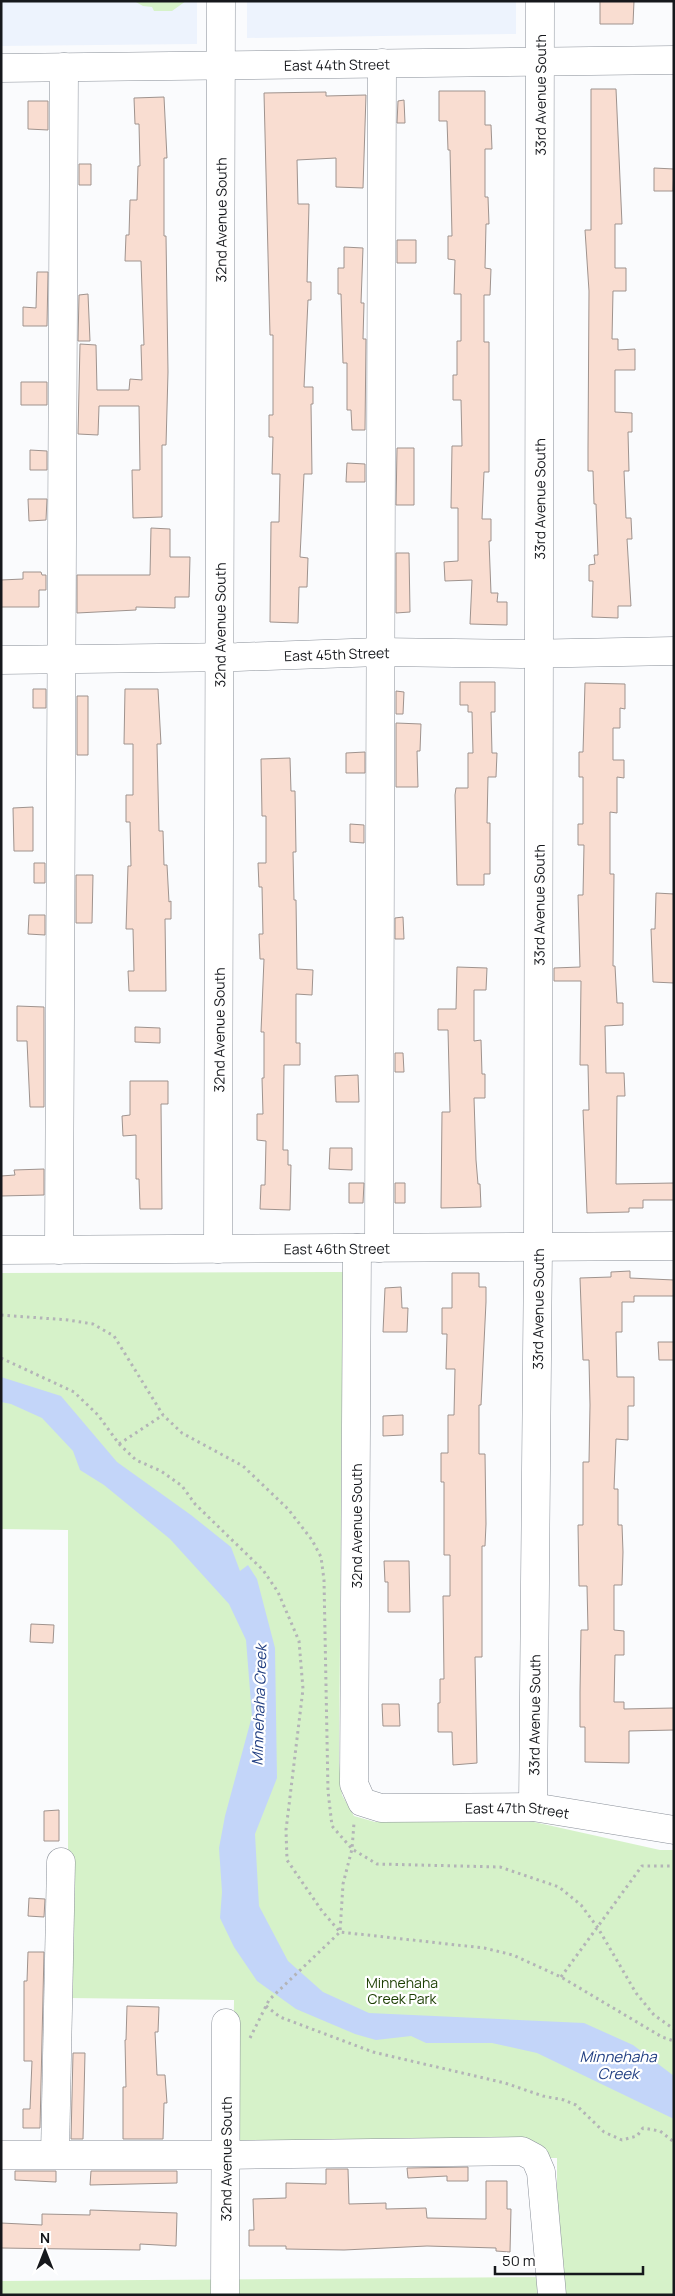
<svg xmlns="http://www.w3.org/2000/svg" width="675" height="2296" viewBox="0 0 675 2296" font-family="Manrope,sans-serif">
<style>
.built{fill:#edf3fd}
.green{fill:#d6f2c9}
.water{fill:#c3d5f9}
.building{fill:#f9ddd1;stroke:#9f938e}
.lines{fill:none;stroke-linecap:round;stroke-linejoin:round}
.minor-casing{stroke:#8a9099;stroke-width:29}
.path{stroke:#b3b4b7;stroke-width:3;stroke-dasharray:2.5 4;stroke-linecap:butt}
.minor{stroke:#fff;stroke-width:28}
.labels{text-anchor:middle;dominant-baseline:central;stroke-width:4.5;stroke-linejoin:round;paint-order:stroke}
.street-label{font-size:14px;fill:#16181c;stroke:#fff}
.park-label{font-size:14px;fill:#1b3d01;stroke:#fff}
.water-label{font-size:15px;font-style:italic;fill:#234083;stroke:#fff}
</style>
<rect width="100%" height="100%" fill="#fafbfd"/>
<path class="built" d="M1,1H197V44L1,46Z
M247,1H516V34L247,38Z"/>
<path class="green" d="M134,1H186L172,11H154L152,7L143,6Z
M343,1272L339,1763L342,1795L354,1816L375,1822H534L660,1850H674V2295H1V2281L557,2277V2158L232,2159L234,2000L68,1998V1530L1,1529V1273Z"/>
<path class="water" d="M1,1377L61,1396L117,1462L191,1515L231,1547L240,1571L248,1565L257,1579L275,1648L277,1778L255,1834L259,1906L288,1961L323,1992L369,2013L584,2023L633,2045L674,2076V2119L537,2053L492,2043H426L411,2036L376,2040L355,2034L296,2009L257,1981L234,1947L220,1918L222,1892L219,1848L225,1816L252,1716L246,1640L229,1604L170,1539L104,1485L80,1470L73,1451L42,1418L11,1404L1,1402Z"/>
<path class="building" d="M600,1H634L633,24H600Z
M591,89H616L622,224H615V268H626V291H613L612,339H618V350L635,349V370H615V412L632,413V432H628L629,471H624L626,518H631L632,539H627L631,606H618V618L592,617L593,581H589V565L595,564L594,555H598L596,504H594L593,471H588V448L589,291L585,230H591Z
M439,91H485V125H491L492,149H485V197H488L489,224H486L485,268L491,269L490,295H484V342H489V472H484L482,519H491V541H489L491,593H498L497,602H507V625L470,624L472,580L445,581L444,562L458,561V508H451L452,446H462L461,400H453V375H457V341H461V294H454L455,260L448,259V236H452L450,150H448L447,121H439Z
M326,92V96L366,95L363,188L336,187V158L297,160L298,204H309L307,282H311V300H308L304,387H313V404H311L312,474H304L300,557L308,558L307,587H299L298,623L270,622L271,522H279L280,474H272L273,437H269V415H273V335H270L264,93Z
M164,97L167,158H164V236H166L168,372L166,445H162V517L133,518L132,470H140L139,406H99L98,435L78,434L80,344L96,345L97,390H129L130,379L142,380L141,345H144L141,261H125L126,235H129L130,200H137L138,166H140L139,124H135L134,98Z
M404,100L405,123H397L398,101Z
M28,101H48V130L28,129Z
M79,164H91V185H79Z
M654,168L674,169L673,191H654Z
M397,240H416V263H397Z
M344,247L363,248L361,303H364L363,339H366L365,430H352L351,410H347V363H343L341,294H338V268H344Z
M37,272H48L47,326H23V307L36,308Z
M88,294L90,341H78L79,295Z
M21,382H47V405H21Z
M397,448H414V505H396Z
M30,450L47,451V470H30Z
M347,463L365,464V482H346Z
M28,499H47L46,520L29,521Z
M151,528L170,529V557H190L189,597H175V608L136,607V610L77,613V575H150Z
M396,553H409L410,612L396,613Z
M23,572H41L42,575H46V590H39V607H1V580L23,579Z
M460,682H495V712H491L492,753H497L496,777H488L487,823H490V874H484V885H457L455,795L456,788H468V753H473L472,712H468V705H460Z
M585,683L625,684V709L620,708V728H613V760H624V778L617,777V813L610,812V874H614L613,966H615L617,1003H623V1025L605,1026L606,1073H624L625,1096H617L616,1184L674,1183V1200H643V1208H629V1212L587,1213L583,1110H589L588,1065H580L581,981H554V968L580,967L578,895H583L584,845H578V824H583V777H579V752H583Z
M33,689H46V708H33Z
M125,689H158L161,744H157L159,831H163L164,865H167L169,902L171,901V919H165L166,991H129L128,971H134L133,929H126L128,866H131L130,822H126V795H133V744H124Z
M396,691L404,692L403,714H396Z
M77,696H88V755H77Z
M396,723L421,724L420,751H417L418,787H396Z
M365,752V773H346V753Z
M290,758L291,791H295L296,852H293L294,900H296L297,969L313,970L312,995L296,994V1043H300V1065H284L283,1150H288V1165H291L290,1210L260,1209L261,1185H265L266,1141L257,1140V1114H263L262,1078H264V1032H261L264,959H260L259,934H263L262,887H259L258,863H266V816H262L261,759Z
M33,807V851H14L13,808Z
M350,824L364,825V843L350,842Z
M34,863H45V883H34Z
M76,875H93L92,923H76Z
M656,893L674,894V983L653,982L651,929H655Z
M29,915H45V935L28,934Z
M403,917L404,939H395V918Z
M457,967L487,968L486,990H474V1041L481,1040L482,1074H485V1098H474L476,1160L478,1184H480L481,1207L441,1208L442,1112H450L448,1030H438V1009H456Z
M17,1006L44,1007V1107H30L27,1041H17Z
M135,1027L160,1028V1043L135,1042Z
M395,1053H403L404,1072H395Z
M358,1075L359,1102H336L335,1076Z
M130,1081H168V1104H161L162,1209H140L139,1179H136V1135L123,1136L122,1116L130,1115Z
M330,1148H352V1170L329,1169Z
M44,1169V1195L1,1196V1176L15,1175L14,1170Z
M349,1183H364L363,1203H349Z
M395,1183H405V1203H395Z
M630,1271V1278L674,1280V1296H634V1302H622V1332H616L617,1377H634V1406H628V1440L616,1439L614,1489H618V1525H622L623,1552L622,1585H614V1630L624,1631V1655H615L614,1702H624V1709L674,1708V1730L629,1731V1763L585,1762V1727H580V1692L581,1630H588L587,1586H579L578,1525H583V1462H589L590,1405L589,1360H583L580,1278L611,1277V1272Z
M452,1273H479V1287H486V1302L481,1405H479V1454H485L486,1524L485,1546H482V1657H475L477,1763L453,1765L452,1732H438V1703H440V1679H444L443,1596H450V1555H444V1482H441V1453H448V1415H454L455,1369H446L447,1334H442V1308H452Z
M401,1287L402,1308H408L407,1332H383L385,1288Z
M658,1342H674V1360H659Z
M403,1415V1435L383,1436V1416Z
M384,1561H409L410,1612H388V1582H385Z
M31,1624L54,1625L53,1643L30,1642Z
M382,1704H399L400,1726H383Z
M59,1810V1841H44V1811Z
M29,1898L45,1899L44,1917L28,1916Z
M28,1952H44L40,2128H23V2109H30L32,2061H24V1981H27Z
M127,2006L159,2007L158,2032H155L157,2075H165L167,2103H164L163,2139H123V2087H126L125,2040H126Z
M73,2053H85L83,2139H71Z
M468,2167V2181H447V2176L408,2178L407,2168Z
M326,2169H348L349,2204L386,2203V2209L426,2208L427,2218L486,2219V2181H507V2209H511L510,2252L496,2251V2248L427,2246L344,2250L286,2249V2246H249V2230H254L253,2199L286,2198V2183L326,2184Z
M15,2171H56V2182L15,2180Z
M91,2171H177V2183L90,2185Z
M90,2210L177,2213L176,2246L140,2244V2250L1,2248V2223L42,2225V2214L90,2215Z"/>
<g class="lines">
<g class="minor-casing">
<g id="minor">
<path id="s1" d="M1,68L674,60"/>
<path id="s2" d="M1,660L237,657L379,652L521,654L674,651"/>
<path id="s3" d="M357,1248L354,1784L362,1802L381,1808L533,1807L674,1830"/>
<path d="M379,1248L382,63"/>
<path id="s4" d="M218,1249L221,1"/>
<path id="s5" d="M1,1250L674,1246"/>
<path d="M59,1250L64,67"/>
<path id="s6" d="M533,1807L538,1247L540,1"/>
<path d="M55,2154L61,1862"/>
<path d="M1,2155H224L522,2151L535,2158L541,2172L552,2295"/>
<path id="s7" d="M225,2295L226,2023"/>
</g>
</g>
<path class="path" d="M1,1315L68,1320L93,1324L114,1336L163,1415L182,1433L243,1466L288,1509L312,1540L321,1557L324,1580L328,1791L332,1826L352,1849L377,1864L500,1867L559,1887L581,1905L598,1928L636,1993L654,2015L674,2029
M1,1358L74,1392L98,1415L119,1444L136,1460L161,1471L182,1486L195,1504L263,1570L278,1592L299,1641L303,1689L286,1830L287,1860L322,1911L340,1932L484,1948L513,1955L561,1977L662,2037L674,2041
M119,1444L163,1415
M561,1977L642,1866H674
M266,2006L280,2017L373,2052L505,2083L543,2096L564,2100L576,2105L604,2132L622,2140L637,2136L643,2128L660,2131L674,2142
M250,2038L269,2000L340,1932L343,1884L352,1849L354,1823"/>
<use href="#minor" class="minor"/>
</g>
<g class="labels">
<g class="street-label">
<text stroke="none"><textPath href="#s1" startOffset="336">East 44th Street</textPath></text>
<text stroke="none"><textPath href="#s6" startOffset="1712">33rd Avenue South</textPath></text>
<text stroke="none"><textPath href="#s4" startOffset="1029">32nd Avenue South</textPath></text>
<text stroke="none"><textPath href="#s6" startOffset="1308">33rd Avenue South</textPath></text>
<text stroke="none"><textPath href="#s4" startOffset="624">32nd Avenue South</textPath></text>
<text stroke="none"><textPath href="#s2" startOffset="336">East 45th Street</textPath></text>
<text stroke="none"><textPath href="#s6" startOffset="902">33rd Avenue South</textPath></text>
<text stroke="none"><textPath href="#s4" startOffset="219">32nd Avenue South</textPath></text>
<text stroke="none"><textPath href="#s5" startOffset="336">East 46th Street</textPath></text>
<text stroke="none"><textPath href="#s6" startOffset="498">33rd Avenue South</textPath></text>
<text transform="translate(356 1526) rotate(-90)">32nd Avenue South</text>
<text stroke="none"><textPath href="#s6" startOffset="92">33rd Avenue South</textPath></text>
<text stroke="none"><textPath href="#s3" startOffset="712">East 47th Street</textPath></text>
<text stroke="none"><textPath href="#s7" startOffset="136">32nd Avenue South</textPath></text>
</g>
<g class="park-label">
<text x="402" y="1982">Minnehaha<tspan x="402" dy="16">Creek Park</tspan></text>
</g>
<g class="water-label">
<text transform="translate(259 1705) rotate(-88)">Minnehaha Creek</text>
<text x="618" y="2056">Minnehaha<tspan x="618" dy="17">Creek</tspan></text>
</g>
</g>
<rect width="675" height="2296" fill="none" stroke="#16181c" stroke-width="5"/>
<g transform="translate(45 2251)" stroke="#ffffff" stroke-width="4" paint-order="stroke">
<path d="M0-4L9 19L0 12L-9 19Z" fill="#16181c"/>
<text y="-8" font-size="14" font-weight="bold" text-anchor="middle" fill="#16181c">N</text>
</g>
<path d="M495 2266v8h148v-8" fill="none" stroke="#16181c" stroke-width="2.5"/>
<text x="502" y="2266" font-size="15" fill="#16181c" stroke="#ffffff" stroke-width="4" paint-order="stroke">50 m</text>
</svg>
